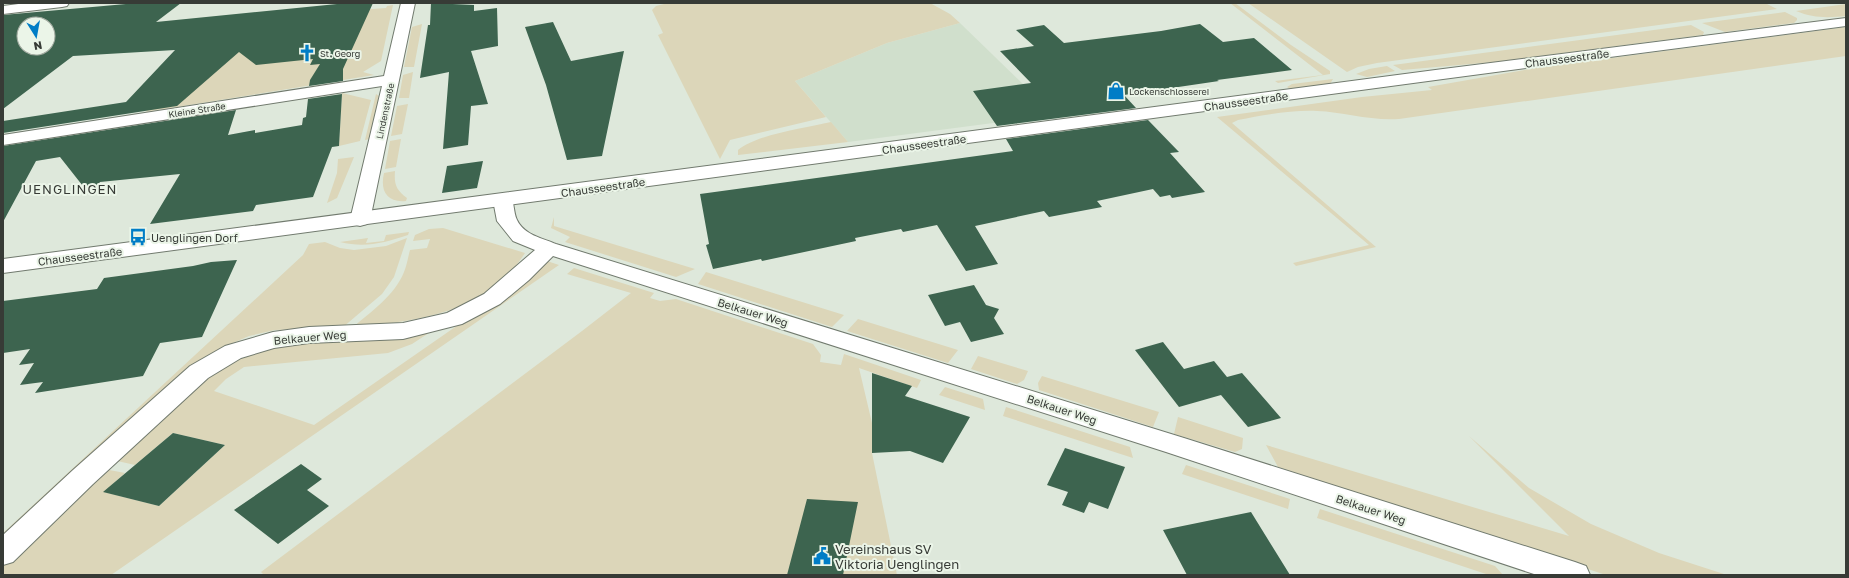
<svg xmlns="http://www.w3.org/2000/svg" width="1849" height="578" viewBox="0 0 1849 578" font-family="'Golos Text',sans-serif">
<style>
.built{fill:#d0dfcc}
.green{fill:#dcd6b9}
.building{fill:#3d644f;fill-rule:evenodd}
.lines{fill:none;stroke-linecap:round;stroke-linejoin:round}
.street-casing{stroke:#717a6e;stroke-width:2}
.secondary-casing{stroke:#717a6e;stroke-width:2}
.street{fill:#fff;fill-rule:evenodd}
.secondary{fill:#fff;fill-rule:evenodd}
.labels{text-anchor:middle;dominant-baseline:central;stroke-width:4;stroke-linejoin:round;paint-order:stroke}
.far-poi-label{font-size:9px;fill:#373b36;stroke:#ebf5e8;text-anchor:start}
.far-street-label{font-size:9px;fill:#373b36;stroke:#ebf5e8}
.street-label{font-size:11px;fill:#373b36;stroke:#ebf5e8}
.poi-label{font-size:11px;fill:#373b36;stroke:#ebf5e8;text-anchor:start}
.quarter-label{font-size:13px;letter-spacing:1px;fill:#373b36;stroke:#ebf5e8}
.near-poi-label{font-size:13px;fill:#373b36;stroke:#ebf5e8;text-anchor:start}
</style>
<rect width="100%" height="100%" fill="#dee8db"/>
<path class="built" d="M960,23L1023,84L1047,116L848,142L795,81L887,43Z"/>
<path class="green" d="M668,3H930L950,14L960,23L887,43L795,81L826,117L730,140L720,159L658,35L663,33L652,10L656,6Z
M1230,3H1235L1291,45L1330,71V74L1278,83L1275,81L1323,75Z
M1248,3H1765L1777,9L1377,63L1358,67L1347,72Z
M1846,4V16C1827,18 1813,18 1796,11Z
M393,5L381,61L363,72L374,75L146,112L149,107L195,56L330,12L386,8L387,6Z
M1785,12L1797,18V20L1794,23L1725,32L1702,23Z
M422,24L414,67H404L412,27Z
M1691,25L1704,32L1703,35L1494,62L1402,70L1393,65Z
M1846,27V56L1399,119C1370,121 1344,112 1317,111C1291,110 1263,115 1238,120L1232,123L1376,247L1296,266L1293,263L1369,245L1217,117L1362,97L1432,90L1428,87L1536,68Z
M1387,66L1395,71L1367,77L1356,74L1369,69Z
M413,72L409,98H399L403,75Z
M1333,79L1330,84L1290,89L1287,87L1292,84Z
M342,93L371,100L360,141L339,146Z
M376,94L379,96L370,139L365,140Z
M408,104L402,134L391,136L397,106Z
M831,122L848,142L738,155V150C758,134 805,128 831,122Z
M401,139L396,167L385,169L390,141Z
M354,157L337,198L327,203L337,173L338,159Z
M395,171C394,184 396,190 407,198L406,201C386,203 380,190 384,173Z
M554,217V226L695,269L676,277L565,242L570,237L551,228Z
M443,228L525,253C488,312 417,322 353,327C371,312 395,295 404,272C407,265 408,257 410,250L427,248L430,239L413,241L415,235L429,229Z
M409,232L408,235C384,243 365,248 340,242L368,238L366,243L384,241L386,235Z
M407,238L394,277L382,294L342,328L275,330L249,336L219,349L198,364L3,538V533L303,255L309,244L325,242L340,248L354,250L386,246Z
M547,261L559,265L111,575H3V563L104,469L125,473L104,492L159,506L225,445L173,433L135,465L113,460L212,370L269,345L435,329L412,344L388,353L244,367L226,379L214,391L314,425L471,316Z
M574,268L654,293L650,298L660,301L676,299L813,344L821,355L820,362L841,365L844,354L921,380L917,388L859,368L872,423V453L897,575H264L261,572L582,331L631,293L567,274Z
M706,272L844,315L832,327L698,284Z
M858,319L958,350L948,363L847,331Z
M978,356L1028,371L1024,380L1017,384L971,369Z
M1042,376L1159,412L1153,427L1039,390L1038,383Z
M945,387L983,399L985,410L939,395Z
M1006,407L1130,447L1133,458L1003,416Z
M1178,417L1243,438L1242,449L1235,452L1174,434Z
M1469,436L1529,488L1591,524L1659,553L1727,575H1606L1278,467L1266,445L1569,536Z
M1186,465L1290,499L1288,509L1182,474Z
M1320,509L1495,566L1503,575H1489L1317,518Z"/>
<path class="building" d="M137,3H181L156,22L347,3H373L343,69V81L309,86L310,80L320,64L310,65L313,59L256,65L239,52L177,106L3,133V121L126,102L175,50L73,56L3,109V15ZM24,24H48V48H24Z
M431,3L474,5V11L497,8L498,46L471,51L488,104L471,106L468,145L443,149L449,72L420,78L428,25H430Z
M553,22L571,61L624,51L602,156L567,160L546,85L525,27Z
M1200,24L1223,42L1254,38L1292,70L1217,80L1219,81L1124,95L1136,108L997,126L973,91L1031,83L1000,51L1034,46L1016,30L1044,25L1064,43L1161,31Z
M342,94L339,146L332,147L313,197L256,205L253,211L150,224L180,174L100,182L90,195L60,157L36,161L3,222V146L236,110L228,135L255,130V133L302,125L303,118L306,117L308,99Z
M1148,120L1179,152L1170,153L1205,192L1172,198L1170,195L1160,197L1153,189L1097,201L1102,207L1049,217L1044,211L975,226L998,264L966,271L937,225L903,232L901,229L855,238L856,241L762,261L761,259L713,269L706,245L709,244L700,194L1013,151L1006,139Z
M483,161L477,188L442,193L447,166Z
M237,260L202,337L160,343L143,376L35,393L43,382L20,385L34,363L19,365L30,349L3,353V301L97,289L104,278L193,266L211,262Z
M974,285L986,305L999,309L994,318L1004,334L971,342L960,322L945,326L928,295Z
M1163,342L1184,369L1214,361L1227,377L1242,373L1281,418L1248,427L1221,395L1179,407L1135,350Z
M872,373L912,386L905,396L970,417L943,463L910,451L872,453Z
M173,433L225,445L159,506L103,492Z
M1065,448L1125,467L1108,509L1089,502L1084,513L1062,505L1068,492L1047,485Z
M301,464L322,479L307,490L329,506L278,544L234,510Z
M807,499L858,502L843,575H787Z
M1251,512L1290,575H1187L1163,530Z"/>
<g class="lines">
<g class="street-casing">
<path id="street" d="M26,3H69L67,6L62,7L3,14V6Z
M401,3H415L370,220L367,224L360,226L353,224L350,220L382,86L3,145V135L384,76Z
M503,194L510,196C515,203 513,212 517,220C524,235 542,238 556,244L1184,438L1575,562L1586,566L1590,575H1537L1166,452L553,256L529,280L500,304L462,324L403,339L309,343L274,348L241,358L208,378L93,484L13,562L3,565V535L73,470L190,366L225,346L273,332L309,327L403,323L447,313L484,294L535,250L513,241L497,221L493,200L496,196Z"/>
</g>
<g class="secondary-casing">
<path id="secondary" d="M1846,18V26L1443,79L3,273V259L1443,69Z"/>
</g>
<use href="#street" class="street"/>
<use href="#secondary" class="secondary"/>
</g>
<defs>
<g id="church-bare" transform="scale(1.38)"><path d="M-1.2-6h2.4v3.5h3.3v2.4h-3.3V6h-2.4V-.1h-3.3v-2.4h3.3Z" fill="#007dc6" stroke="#ebf5e8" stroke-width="2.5" paint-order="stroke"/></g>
<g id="shop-bare" transform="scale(1.38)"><path d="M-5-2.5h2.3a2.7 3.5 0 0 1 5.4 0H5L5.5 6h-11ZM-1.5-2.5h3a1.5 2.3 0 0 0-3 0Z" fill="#007dc6" stroke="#ebf5e8" stroke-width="2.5" paint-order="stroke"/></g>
<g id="bus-bare" transform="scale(1.38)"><path d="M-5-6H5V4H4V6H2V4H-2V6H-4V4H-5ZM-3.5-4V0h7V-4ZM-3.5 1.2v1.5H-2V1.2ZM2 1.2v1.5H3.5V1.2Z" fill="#007dc6" stroke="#ebf5e8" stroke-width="2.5" paint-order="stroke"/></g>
<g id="civic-bare" transform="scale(1.38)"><path d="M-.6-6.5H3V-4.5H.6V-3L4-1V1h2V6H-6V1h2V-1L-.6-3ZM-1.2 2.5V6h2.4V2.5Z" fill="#007dc6" stroke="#ebf5e8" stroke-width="2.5" paint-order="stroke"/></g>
</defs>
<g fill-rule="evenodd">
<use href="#church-bare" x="307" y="53"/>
<use href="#shop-bare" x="1116" y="91"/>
<use href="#bus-bare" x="138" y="237"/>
<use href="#civic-bare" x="822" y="556"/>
</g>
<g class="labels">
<g class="far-poi-label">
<text x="320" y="53">St. Georg</text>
<text x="1129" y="91">Lockenschlosserei</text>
</g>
<g class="far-street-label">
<text transform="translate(197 110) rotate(-9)">Kleine Straße</text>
<text transform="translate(385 111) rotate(-78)">Lindenstraße</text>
</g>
<g class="street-label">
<text transform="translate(1567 58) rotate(-7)">Chausseestraße</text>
<text transform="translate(1246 101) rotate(-8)">Chausseestraße</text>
<text transform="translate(924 144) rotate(-8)">Chausseestraße</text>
<text transform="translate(603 187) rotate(-8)">Chausseestraße</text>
<text transform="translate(80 256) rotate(-7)">Chausseestraße</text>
<text transform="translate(753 312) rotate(17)">Belkauer Weg</text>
<text transform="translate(310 337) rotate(-5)">Belkauer Weg</text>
<text transform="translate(1062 409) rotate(18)">Belkauer Weg</text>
<text transform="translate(1371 509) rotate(18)">Belkauer Weg</text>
</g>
<g class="poi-label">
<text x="151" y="237">Uenglingen Dorf</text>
</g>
<g class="quarter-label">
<text x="70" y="189">UENGLINGEN</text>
</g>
<g class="near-poi-label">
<text x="835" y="549">Vereinshaus SV<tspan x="835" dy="15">Viktoria Uenglingen</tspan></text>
</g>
</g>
<rect width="1849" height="578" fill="none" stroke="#373b36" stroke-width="8"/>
<g transform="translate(36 36) rotate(169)"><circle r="19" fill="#ebf5e8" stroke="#a3aba1"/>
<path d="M0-3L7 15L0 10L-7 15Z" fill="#007dc6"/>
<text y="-6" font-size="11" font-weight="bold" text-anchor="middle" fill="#373b36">N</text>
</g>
</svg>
